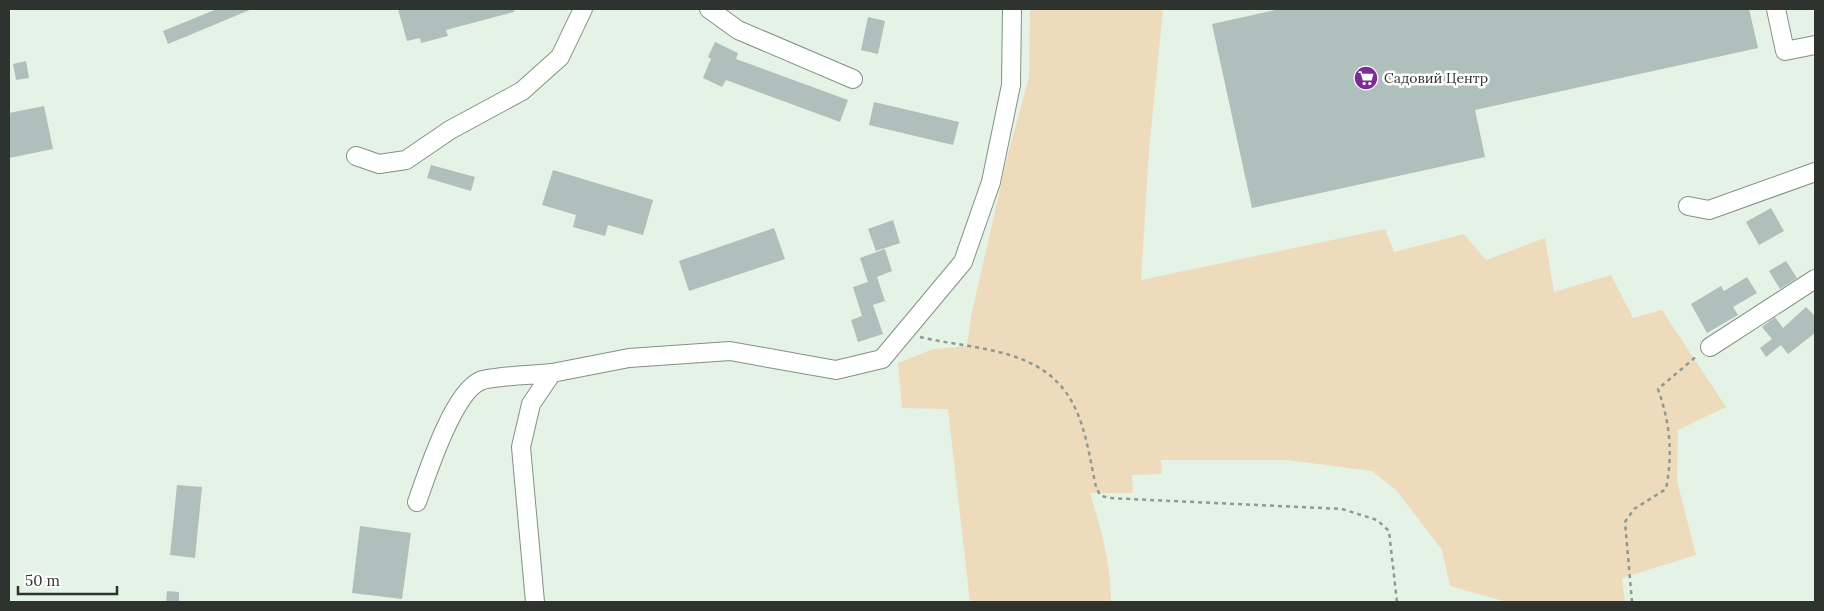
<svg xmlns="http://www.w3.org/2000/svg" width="1824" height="611" viewBox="0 0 1824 611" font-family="Lora,serif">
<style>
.green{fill:#eedbbc}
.building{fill:#aebfbc}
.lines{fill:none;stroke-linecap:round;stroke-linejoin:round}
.minor-casing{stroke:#859085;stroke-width:20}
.path{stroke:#909990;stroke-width:2.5;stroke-dasharray:4 4;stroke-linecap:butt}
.minor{stroke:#fff;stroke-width:18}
.labels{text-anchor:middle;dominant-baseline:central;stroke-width:5;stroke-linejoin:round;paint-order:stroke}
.poi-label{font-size:14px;fill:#2f332f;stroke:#fff;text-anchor:start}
</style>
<rect width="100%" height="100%" fill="#e5f2e6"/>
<path class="green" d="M1030,9H1163L1149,150L1141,280L1385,229L1394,252L1464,234L1486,260L1545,238L1554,292L1611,275L1633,318L1662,310L1726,407L1678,430L1677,481L1696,555L1622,578L1625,602H1507L1450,586L1442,550L1396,490L1372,471L1287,460H1161L1162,474L1132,475L1133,493H1090C1101,528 1111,565 1111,602H970L948,409L902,408L898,363L933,349L967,346L972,312L1008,154L1029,77Z"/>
<path class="building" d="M217,9H252L168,44L163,31Z
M398,9H514V12L446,30L448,36L421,43L420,38L407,41Z
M1280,9H1749L1758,48L1475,110L1485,157L1252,208L1212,24Z
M868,17L885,21L878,54L861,50Z
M715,42L738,53L736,59L848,100L840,122L726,80L722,87L703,78L711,59L708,57Z
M26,61L29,78L16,80L13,64Z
M874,102L959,122L953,145L869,125Z
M44,106L53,149L9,158V113Z
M431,165L475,177L471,191L427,178Z
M553,170L653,200L643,235L608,225L605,236L573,227L576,215L542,205Z
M1771,208L1784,231L1759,245L1746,222Z
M893,220L900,243L876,251L868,229Z
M774,228L785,259L689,291L679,261Z
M885,249L892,271L877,277L885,301L873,305L883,334L858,342L851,320L862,316L853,287L868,282L860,258Z
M1786,261L1797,278L1780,289L1769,271Z
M1747,277L1757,293L1733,307L1738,315L1707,333L1691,304L1721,286L1724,291Z
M1806,307L1815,316V333L1788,354L1781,345L1766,357L1760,348L1772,339L1762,327L1775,317L1783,328Z
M177,485L202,487L195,558L170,555Z
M360,526L411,533L402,599L352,593Z
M167,591L179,592V602H166Z"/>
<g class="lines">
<g class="minor-casing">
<path id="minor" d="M709,9L738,30L853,79
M1776,9L1785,51L1815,45
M356,156L379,164L406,160L450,130L522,91L560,57L583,9
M1688,206L1709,210L1815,172
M1710,347L1815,279
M417,502C427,474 453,393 480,381C491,376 537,375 552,373
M535,602L521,447L531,404L552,373L629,358L730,351L836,370L882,359L963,262L991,182L1011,85L1012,9"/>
</g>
<path class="path" d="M920,337C975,350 1042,347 1072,402C1086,427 1090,460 1096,487L1100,495L1108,498L1342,509L1377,520L1389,531L1397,602
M1632,602L1625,522L1634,509L1666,489C1673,453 1670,423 1658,389L1698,355"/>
<use href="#minor" class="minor"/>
</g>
<defs>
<g id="supermarket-disc" transform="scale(1.25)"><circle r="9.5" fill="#7e2b9a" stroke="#fff"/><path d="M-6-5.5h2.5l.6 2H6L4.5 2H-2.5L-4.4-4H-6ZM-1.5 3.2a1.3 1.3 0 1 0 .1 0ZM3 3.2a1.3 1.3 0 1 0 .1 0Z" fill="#fff"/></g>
</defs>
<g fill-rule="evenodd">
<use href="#supermarket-disc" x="1366" y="78"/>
</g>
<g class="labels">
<g class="poi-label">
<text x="1384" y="78">Садовий Центр</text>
</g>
</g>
<rect width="1824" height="611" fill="none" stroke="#2f332f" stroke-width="20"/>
<path d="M18 586v8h99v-8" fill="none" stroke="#2f332f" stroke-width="2.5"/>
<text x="25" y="586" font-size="15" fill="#2f332f" stroke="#ffffff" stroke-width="4" paint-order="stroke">50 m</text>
</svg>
